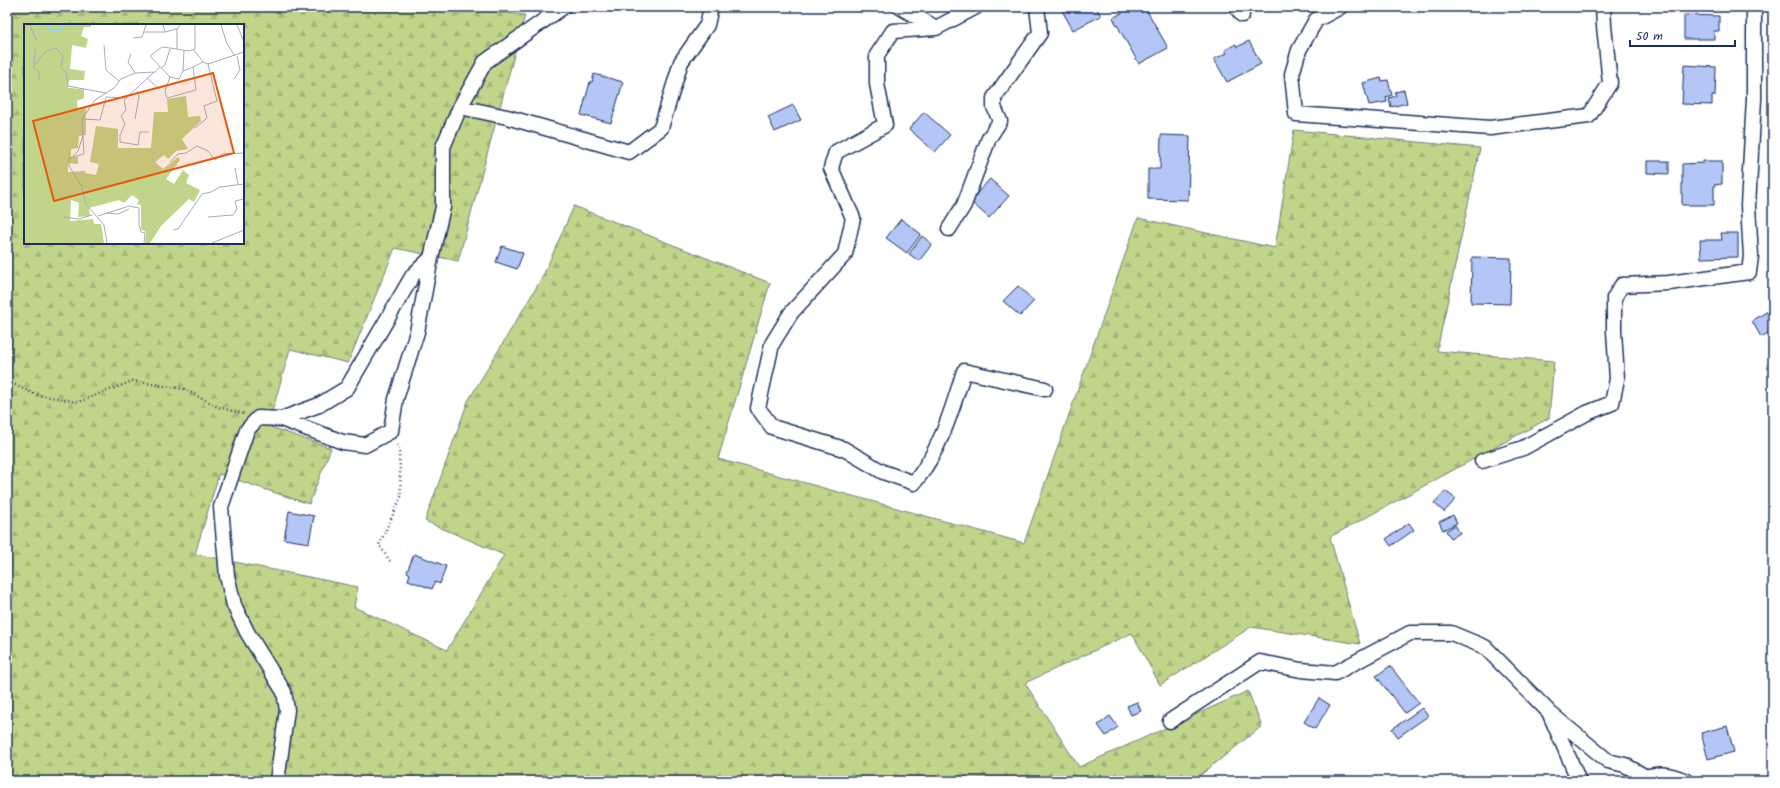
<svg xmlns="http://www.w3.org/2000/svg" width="1780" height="788" viewBox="0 0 1780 788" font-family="Kalam,sans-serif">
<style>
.forest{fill:url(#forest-firs);stroke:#6e8274;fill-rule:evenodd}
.building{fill:#b3c6f5;stroke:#1b2f5e}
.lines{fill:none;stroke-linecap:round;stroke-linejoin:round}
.minor-casing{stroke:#1b2f5e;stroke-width:17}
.path{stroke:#1b2f5e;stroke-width:2.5;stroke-dasharray:1 3;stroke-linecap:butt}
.minor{stroke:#fff;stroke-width:14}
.inset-river{fill:none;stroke:#9ad1f9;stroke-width:2}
.inset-road{fill:none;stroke:#a4acbf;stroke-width:1}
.view{fill:#e8590c;fill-opacity:0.15;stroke:#e8590c;stroke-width:2}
.inset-edge{fill:none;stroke:#1b2f5e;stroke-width:2}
</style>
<defs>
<pattern id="forest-firs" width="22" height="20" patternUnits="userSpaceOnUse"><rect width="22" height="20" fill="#c0d58a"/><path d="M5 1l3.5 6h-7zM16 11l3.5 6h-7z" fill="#a4b77a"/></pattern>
</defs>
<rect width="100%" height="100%" fill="#fff"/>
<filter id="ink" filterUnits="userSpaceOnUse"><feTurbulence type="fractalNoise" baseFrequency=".025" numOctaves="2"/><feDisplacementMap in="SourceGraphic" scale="8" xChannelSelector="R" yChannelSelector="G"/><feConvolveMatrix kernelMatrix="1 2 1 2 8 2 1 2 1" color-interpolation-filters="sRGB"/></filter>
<g filter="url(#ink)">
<path class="forest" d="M7,7H447L525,15L458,261L395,248L348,363L290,349L268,426L331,448L309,504L219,474L195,554L358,587L354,607L447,650L504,555L425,521L468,401L542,278L574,206L770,283L718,459L1024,543L1138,218L1275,248L1294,130L1480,148L1437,351L1554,361L1549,418L1330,537L1360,644L1251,627L1160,685L1132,633L1025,683L1079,767L1248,691L1262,726L1193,781H7ZM25,25H243V243H25Z"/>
<path class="building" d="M1060,7H1096L1101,16L1073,30Z
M1132,7H1145L1168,48L1139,64L1113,18Z
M1684,15L1719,16V31H1714V39H1684Z
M1249,41L1261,64L1227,82L1214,59L1227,53L1225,50L1236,44L1237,47Z
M1684,65L1716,67L1715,96H1712V105L1682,104Z
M594,74L623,82L611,123L581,115L590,82H592Z
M1381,78L1382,81L1388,80L1392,95L1386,97L1387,102L1369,105L1363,83Z
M1404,90L1407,103L1391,107L1389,98L1396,96L1395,92Z
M793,105L801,120L775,132L768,117Z
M924,112L950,135L935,152L909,129Z
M1161,135L1190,136L1188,200L1148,199V169H1160Z
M1647,161H1669V174L1647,173Z
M1703,161H1722V184L1714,185V205H1682V164L1703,163Z
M990,179L1009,196L989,218L970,201Z
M901,219L921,234L907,253L886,238Z
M1721,233H1738V257L1701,258L1700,240H1722Z
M922,236L932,244L919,261L909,254Z
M502,246L523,253L517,269L496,262Z
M1472,257L1511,258L1510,304L1471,303Z
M1018,286L1034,301L1020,316L1003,301Z
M1771,309L1773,313V330L1761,337L1752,321Z
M1445,491L1456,499L1444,512L1434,503Z
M289,511L314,516L309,543L284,539Z
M1453,515L1457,523L1443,530L1439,522Z
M1409,523L1414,530L1391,546L1386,539Z
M1455,525L1460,533L1451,538L1446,531Z
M414,554L446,566L440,584L435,582L432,589L408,580L410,574L407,572Z
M1390,666L1419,703L1405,713L1376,676Z
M1319,698L1330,705L1315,729L1304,722Z
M1137,702L1141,711L1131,715L1127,706Z
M1422,708L1428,716L1398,737L1392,729Z
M1110,716L1118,727L1106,736L1098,725Z
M1727,726L1734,752L1708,759L1701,733Z"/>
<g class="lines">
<g class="minor-casing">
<path id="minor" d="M900,7L936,28
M976,7L936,28L893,31L877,55V84L885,125L836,152L831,168L853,218L845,254L791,313L772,344L758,408L772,427L844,449L883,472L914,483C940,451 952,410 964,371L1045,389
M1236,7L1242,15
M1340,7L1316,20L1299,50L1292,74L1296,114L1490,128L1589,116L1610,83L1604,26L1603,7
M460,107L507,117L629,152L661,128L681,62L707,25L711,7
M949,229L964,205L989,138L1000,121L994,107V98L1040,33L1037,7
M281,419L319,405L347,388L413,275L431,258
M1482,461L1523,448L1587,413L1612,403L1617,379L1614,331V298L1622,285L1669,283L1749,272L1751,256L1748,206L1754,99V7
M1551,714L1608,761L1625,765L1646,777
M1170,721L1260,662L1301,670L1335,673L1410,633H1451L1485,647L1549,712L1579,781
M1637,780C1656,772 1668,773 1686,781
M277,781L287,710L284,692L247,632L234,605L227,576L221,507L247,430L258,418L281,419L343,442L365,445L391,431L396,399L417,332L431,258L443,207V147L460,107L485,62L563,7"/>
</g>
<path class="path" d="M7,384L16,385L34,394L78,402L133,381L184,389L218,407L244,414
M390,561L379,545L401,497L399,449L396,442"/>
<use href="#minor" class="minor"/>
</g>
</g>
<g transform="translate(24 24)">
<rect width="220" height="220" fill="#fff"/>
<path d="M0,1H67V3H60L57,12L64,15L62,24L48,21L46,45L61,47L60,56H45L44,64L60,65V74L53,77L54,86L62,84V111L55,112L54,124L47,125V133H54V140L44,139V148L61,147V149L72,151L75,140L66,138L72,102L94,105V124H127L130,88H144L143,75L162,72L164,93L176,92L177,97L158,115L164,125L152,127L144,135L140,131L131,138L139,145L154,133L156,136L142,155L150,160L159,146L165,151L162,159L176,166L170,178L165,175L137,202L126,219H121L122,208L117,205V181L113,180L115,176L108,171L100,179L95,176L65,184L66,192L54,193L55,179L47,176L46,197L69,195L70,200H77L80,219H0Z" fill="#c0d58a"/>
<path class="inset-river" d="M23,1L27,6L35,7L41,1"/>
<path class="inset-road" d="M6,1L12,16M139,1L141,8L153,5M197,1L203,20L211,32M213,1L220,18M120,8H141M109,14L118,13L122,1M80,21L82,46L95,57M153,25L165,27L171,25V1M170,26L179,38M107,30L104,38L111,49M10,41L11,25M169,43L159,47L155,55L146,53L141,67L143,74L172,66L169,43L179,38L184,40L220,28M137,44L141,41L146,25M159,47L160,26M146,53L126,32L138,23L153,25V5L156,1M123,54L135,65M210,55L216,46L213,32M15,57V48L9,43L21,28L32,24L39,32L37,44L42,48L44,62L82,69M58,95L76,96L82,73L103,74M111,95L115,72L113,67M171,104L183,94L180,82L193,77L184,40M125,108H116L114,121L96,118V111L101,100L97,92L102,86L100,76L130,48M49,132L54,127L59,112M146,138L154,130L162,129L173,122L184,127L191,136L198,130L220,129M211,144L214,160M82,189L94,190L105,185M74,192L105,182L115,184V201L117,208L121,209L120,219M40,193L55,195L68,191M184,193L209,191L213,185L211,177L220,175M149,206L154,205L178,170L187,168L196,163L220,160M83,219L80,201L62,180L57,161L45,142V134L60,130L58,95L71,76L90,64L97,55L111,49L131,48L136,43M188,219L220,206"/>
<path class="view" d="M189,49L210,129L30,177L9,97Z"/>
<rect width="220" height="220" class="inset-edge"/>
</g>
<rect width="1780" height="788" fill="none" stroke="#fff" stroke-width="24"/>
<rect x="12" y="12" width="1756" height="764" fill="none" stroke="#1b2f5e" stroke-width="1.5" filter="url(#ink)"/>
<path d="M1630 40v6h105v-6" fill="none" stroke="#1b2f5e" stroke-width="2"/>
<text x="1636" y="40" font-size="12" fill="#1b2f5e" stroke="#ffffff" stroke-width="3" paint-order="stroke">50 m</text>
</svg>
